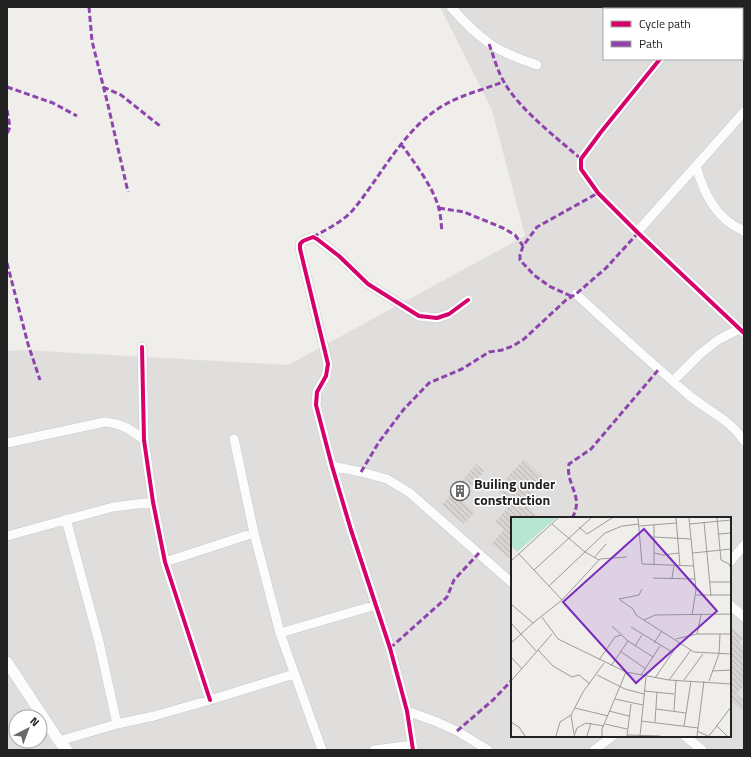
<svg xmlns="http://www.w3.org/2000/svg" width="751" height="757" viewBox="0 0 751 757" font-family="'Titillium Web',sans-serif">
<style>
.residential{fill:#dfdedc;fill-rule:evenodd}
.building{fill:url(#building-back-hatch)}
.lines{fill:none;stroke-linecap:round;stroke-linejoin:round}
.minor-casing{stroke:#c9c8c7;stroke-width:10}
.tertiary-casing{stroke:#c9c8c7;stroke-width:12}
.minor{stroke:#fdfcfc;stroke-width:9}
.tertiary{stroke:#fdfcfc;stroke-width:11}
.quiet{stroke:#8e44ad;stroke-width:3;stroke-dasharray:6 3;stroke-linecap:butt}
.cycleway-casing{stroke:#fff;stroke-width:6}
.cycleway{stroke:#d6006c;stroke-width:4}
.labels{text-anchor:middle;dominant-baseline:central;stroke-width:3;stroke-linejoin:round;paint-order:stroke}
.poi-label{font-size:14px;font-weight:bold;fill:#222;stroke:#fff;text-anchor:start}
.inset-road{fill:none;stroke:#9e9c9b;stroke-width:1}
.view{fill:#7b2cbf;fill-opacity:0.15;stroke:#7b2cbf;stroke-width:2}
.inset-edge{fill:none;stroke:#222;stroke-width:2}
</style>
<defs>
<pattern id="building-back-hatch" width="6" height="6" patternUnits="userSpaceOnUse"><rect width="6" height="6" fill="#d7d4d2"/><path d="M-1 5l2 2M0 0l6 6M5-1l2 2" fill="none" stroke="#b8b6b4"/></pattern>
</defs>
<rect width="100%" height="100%" fill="#f0eeeb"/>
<path class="residential" d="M440,7H744V750H7V351L23,350L288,365L525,236L492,110ZM604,9H742V59H604ZM512,518H730V736H512ZM16,717H40V741H16Z"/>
<path class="building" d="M524,459L544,478L523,503L539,518H512V560L491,544L504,530L495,522L512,503L496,489Z
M476,464L484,471L460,499L475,512L464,524L442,505Z
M730,625L743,638L739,643L744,648V686L736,694L744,701V712L730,700Z"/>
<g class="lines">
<g class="minor-casing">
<path id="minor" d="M451,7C462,20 475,33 489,43C502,53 521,59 537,65
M700,9L702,7
M660,59L601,132L581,159V169L598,193L637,232L744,333
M696,166C704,194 716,219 744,231
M637,232L744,112
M576,294C614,329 651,363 690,396C708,411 731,420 744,441
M142,347L144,440L153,502L165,562L210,700
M673,381L700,354L718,340L739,329
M234,439L254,533L280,633L322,750
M7,443L105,422C123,424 130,429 144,440
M332,466L361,472L387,479L410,493L512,583
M66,519L99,642L117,724
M7,536L113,507L153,502
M165,562L254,533
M730,562L744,545
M730,605L744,617
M280,633L376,605
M407,711L437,722L457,731L488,750
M685,736L702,750
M59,741L117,724L154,716L210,700L294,674
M374,750L412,745
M413,750L407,711L390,648L351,530L332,466L316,405L317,392L326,376L328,364L300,249V244L303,241L313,237L317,239L339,256L368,284L419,316L437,318L449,314L468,300
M594,750L613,736"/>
</g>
<g class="tertiary-casing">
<path id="tertiary" d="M7,662L59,741L67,750"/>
</g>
<use href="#minor" class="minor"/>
<use href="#tertiary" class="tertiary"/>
<path class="quiet" d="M89,7L92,41L108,105L128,192
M489,44C494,57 497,70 504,82C519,109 557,138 581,159
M7,87L53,103L77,116
M103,87L121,95L160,126
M7,110L10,127L7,134
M401,144C414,162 434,188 439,209C441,216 441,224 442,231
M439,208L464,212L503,228L515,235L523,246
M313,237C327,229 342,222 353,210C382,175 405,126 446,104C464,94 485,89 503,82
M7,263L28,344L40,380
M571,296L549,286L534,275L520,260V255L523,246L537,227L598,193
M361,472L379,442L404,409L429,383L462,369L489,352L502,350L513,346L524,339L566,300L576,294L606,268L638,233
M572,518C585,497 565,484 569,464L591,449L659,369
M390,648L443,601L447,597L454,580L479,553
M457,731L493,700L512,680"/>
<g class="cycleway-casing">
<path id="cycleway" d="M660,59L601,132L581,159V169L598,193L637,232L744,333
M142,347L144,440L153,502L165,562L210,700
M413,750L407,711L390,648L351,530L332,466L316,405L317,392L326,376L328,364L300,249V244L303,241L313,237L317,239L339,256L368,284L419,316L437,318L449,314L468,300"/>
</g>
<use href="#cycleway" class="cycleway"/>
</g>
<defs>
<g id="building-ring" transform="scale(1)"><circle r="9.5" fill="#fff" stroke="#6a6968" stroke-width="1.5"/><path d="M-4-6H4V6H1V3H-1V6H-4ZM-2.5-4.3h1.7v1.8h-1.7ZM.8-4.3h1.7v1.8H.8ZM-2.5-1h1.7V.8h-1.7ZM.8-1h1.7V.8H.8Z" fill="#6a6968"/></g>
</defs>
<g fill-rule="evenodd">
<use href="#building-ring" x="460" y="491"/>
</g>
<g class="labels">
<g class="poi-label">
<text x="474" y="483">Builing under<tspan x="474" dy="16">construction</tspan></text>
</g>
</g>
<g transform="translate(511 517)">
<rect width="220" height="220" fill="#f0eeeb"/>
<path d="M0,1H45L6,35L0,29Z" fill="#b7e6d2"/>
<path class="inset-road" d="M127,1L131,47L183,49M165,1L169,49M178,1L185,73L181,98M206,1L210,43L218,47L220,52M193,5L200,79M41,7L74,35L88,43M179,7L220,3M143,8V48M128,9L165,6M68,10L76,17L101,1M208,17L220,16M143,20L180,22M143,36L152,38L168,36M182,36L220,32M83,41L95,27M0,44L47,1M23,53L80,1M142,61L184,62M161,61L163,49M198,65H220M38,69L94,16L111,9L128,7M131,72L128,78L108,82L122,92L125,98L183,135L220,137M184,78H220M51,83L89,42L116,40M0,87L22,106L51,83L8,37M31,100L47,122L115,155L158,163L220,167M133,103L144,98L220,97M0,106L26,135M101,109L117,124L142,140M120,110L161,135M186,117L190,98M165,122L186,117H220M0,126L22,106M143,126L151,114M124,129L131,118M27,133L42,149L61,160L68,158L79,167M109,134L135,152M0,140L11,152M88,143L104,120L110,118M100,149L117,124M201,154L220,153M86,158L114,172L133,177M130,158L149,129M144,161L168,126M158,163L180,133M173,163L192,137M0,164L41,117M198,164L208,137L209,117M133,174L163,177M104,182L132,188M64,191L97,199M145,192L175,196M98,194L118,199M163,194L165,163M130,204L187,211M0,205L8,210L14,219M144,205L146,175M94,207L116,212M173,209L180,164M206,209L216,219M186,214L197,219M63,217L60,198L72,175L93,146M116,218L149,219M45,219L49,205L60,198M63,219L66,211L75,206L93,209M76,219L80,206M91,219V212L115,155M116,219L120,187M129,219L135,160M186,219L193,164M198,219L220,190"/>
<path class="view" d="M133,12L206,94L125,166L52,85Z"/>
<rect width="220" height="220" class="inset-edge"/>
</g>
<rect width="751" height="757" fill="none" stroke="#222222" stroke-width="16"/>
<rect x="603" y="8" width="140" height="52" fill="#ffffff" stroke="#a7a7a7"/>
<rect x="611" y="21" width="20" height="6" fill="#d6006c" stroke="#a7a7a7"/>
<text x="639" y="28" font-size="12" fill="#222222">Cycle path</text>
<rect x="611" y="41" width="20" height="6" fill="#8e44ad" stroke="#a7a7a7"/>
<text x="639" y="48" font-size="12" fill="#222222">Path</text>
<g transform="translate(28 729) rotate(42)"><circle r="19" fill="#ffffff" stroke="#a7a7a7"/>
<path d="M0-3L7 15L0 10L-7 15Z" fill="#6a6968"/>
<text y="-6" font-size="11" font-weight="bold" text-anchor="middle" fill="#222222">N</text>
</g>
</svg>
